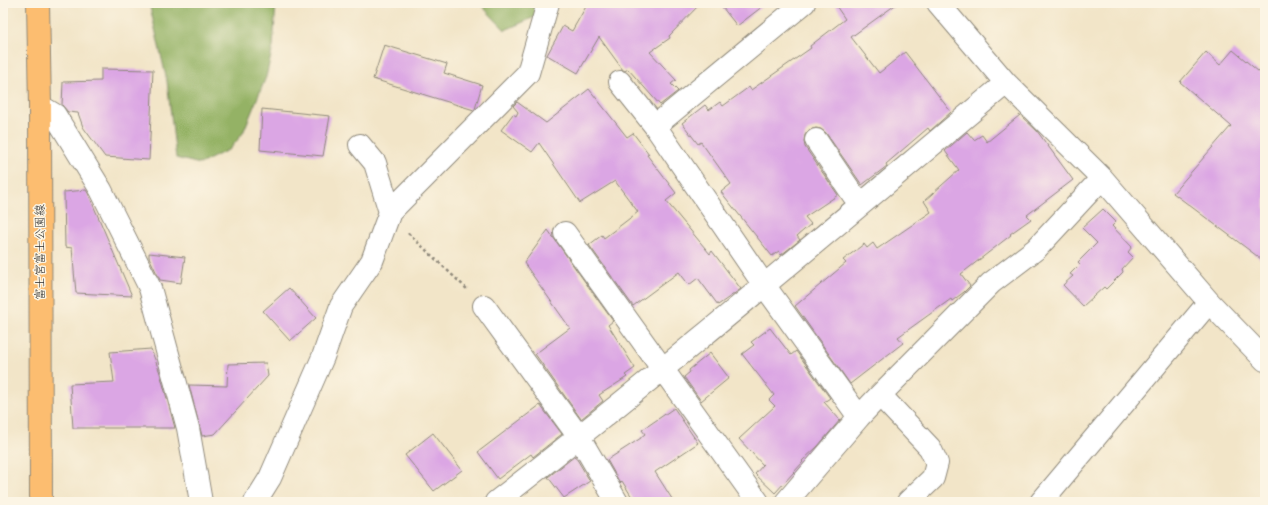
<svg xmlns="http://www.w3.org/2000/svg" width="1268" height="505" viewBox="0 0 1268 505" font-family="Dekko,'Klee One',sans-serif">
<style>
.forest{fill:#94b265;stroke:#606e48}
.building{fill:#dba6e4}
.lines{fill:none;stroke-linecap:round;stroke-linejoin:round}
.minor-casing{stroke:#8e887a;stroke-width:24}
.major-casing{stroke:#8e887a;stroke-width:24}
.path{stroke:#8e887a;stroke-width:2.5;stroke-dasharray:3 3;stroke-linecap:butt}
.minor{stroke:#fff;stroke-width:22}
.major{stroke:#fcbd6f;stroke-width:22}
.labels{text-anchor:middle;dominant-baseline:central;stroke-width:3;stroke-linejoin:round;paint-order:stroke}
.street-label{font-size:12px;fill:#2b2b2b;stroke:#fcf5e5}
</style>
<rect width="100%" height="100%" fill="#fcf5e5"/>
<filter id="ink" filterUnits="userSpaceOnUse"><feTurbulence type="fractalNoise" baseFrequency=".025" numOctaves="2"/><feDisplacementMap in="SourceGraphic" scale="8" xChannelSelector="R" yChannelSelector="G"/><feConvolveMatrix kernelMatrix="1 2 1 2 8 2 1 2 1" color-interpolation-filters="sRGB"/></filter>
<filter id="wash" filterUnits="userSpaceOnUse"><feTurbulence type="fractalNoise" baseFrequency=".012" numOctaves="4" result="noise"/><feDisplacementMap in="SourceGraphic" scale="16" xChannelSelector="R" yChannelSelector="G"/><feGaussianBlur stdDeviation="0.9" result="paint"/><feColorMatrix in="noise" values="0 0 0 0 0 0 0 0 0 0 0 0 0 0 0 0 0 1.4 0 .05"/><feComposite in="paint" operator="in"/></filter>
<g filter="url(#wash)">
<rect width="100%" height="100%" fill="#f2e5c8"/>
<path class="forest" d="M148,3H276L273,47L266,77L243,133L230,149L200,164L176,158L167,81L150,7Z
M479,3H544V13L505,30Z"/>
<g id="blocks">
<path class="building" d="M588,3H701L669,36L670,38L650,52L676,80L671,84L678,91L660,105L628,69L625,71L623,70L599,37L578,73L547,55L563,26L572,31Z
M719,3H767L737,26Z
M834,3H898L851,37L879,73L905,52L951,112L930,131L928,128L886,164L887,166L862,185L826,133L821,129L816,128L809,130L805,135L804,141L805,147L838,195L805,217L811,224L797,236L800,240L781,255L779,251L772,256L721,192L731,184L701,142L698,144L682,123L705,105L709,110L720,102L723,106L749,87L751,90L811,48L810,46L845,19Z
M384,45L447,64L444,73L482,85L475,109L474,110L373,79Z
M1233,50L1265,77V262L1173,193L1231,126L1180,82L1206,52L1220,65Z
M101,69L153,70L149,160L105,157L83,127L78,113L68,112L62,105L63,82L101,81Z
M589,89L627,137L633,133L649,154L647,155L676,193L666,201L710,254L712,251L741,289L718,305L698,278L689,285L679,272L633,306L589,245L602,235L604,238L638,212L615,181L580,203L539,143L532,152L501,130L513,114L516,116L518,112L513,106L517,102L546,123Z
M262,109L330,116L323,156L260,150Z
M1020,115L1037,131L1073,180L1027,215L1031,219L1010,234L1011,235L961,274L970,286L964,292L952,301L951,299L898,337L903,343L850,384L795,306L846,263L843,260L864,244L867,248L873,243L877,249L931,212L924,201L959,170L945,151L967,132L974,140L982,135L987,142Z
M86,190L88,193L132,296L76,293L72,248L65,247L64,192Z
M1103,209L1116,222L1112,226L1132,247L1128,252L1133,257L1122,269L1123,272L1106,289L1104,287L1083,306L1063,285L1073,276L1070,274L1080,264L1078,262L1097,243L1082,228Z
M548,230L613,321L608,325L635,368L625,375L627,377L599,395L603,401L581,419L535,354L570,328L524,263Z
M149,253L185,257L181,283L160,280L149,257Z
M289,288L316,318L290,341L263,311Z
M770,328L791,355L796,351L830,398L824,402L840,420L818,446L802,461L803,462L775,493L755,474L763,465L739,439L775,406L769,400L774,395L742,354L754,345L751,342Z
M151,349L160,373L175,428H73L70,384L114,382L110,352Z
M710,353L729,378L701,401L684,377L690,372L689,370Z
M266,363L268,376L215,434L202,436L189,385L227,386L228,364Z
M540,405L562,434L533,457L531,454L498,479L478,452Z
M674,408L698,443L655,472L674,502H635L622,481L620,483L607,460L641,438V437L645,434L642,430Z
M433,433L462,470L434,491L405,455Z
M575,456L590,481L564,498L548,477Z"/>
</g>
</g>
<g filter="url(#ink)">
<use href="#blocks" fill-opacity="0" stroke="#8e887a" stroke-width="1"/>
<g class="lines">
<g class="minor-casing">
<path id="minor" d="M938,3L1006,83L1102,178L1209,302L1265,360
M620,82L655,126L764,285L859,417
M40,106L55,115L101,190L150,288L188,428L201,502
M655,126L804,3
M816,140L860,205
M390,212L528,73L548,3
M565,233L758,502
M484,306L579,437L617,502
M880,395L930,448L937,463L933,478L908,502
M255,502L270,478L323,357L341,306L372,261L390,212L375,163L360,145
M496,502C670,367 837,224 1006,83
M786,502L859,417L880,395L991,283L1036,249L1102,178
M1041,502L1209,302"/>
</g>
<g class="major-casing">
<path id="major" d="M38,3L40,106L41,502"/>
</g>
<path class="path" d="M408,233L468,290"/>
<use href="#minor" class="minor"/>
<use href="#major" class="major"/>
</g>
</g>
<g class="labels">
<g class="street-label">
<text transform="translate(41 252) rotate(-90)">富士宮富士公園線</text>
</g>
</g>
<rect width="1268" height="505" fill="none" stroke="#fcf5e5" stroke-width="16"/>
</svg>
